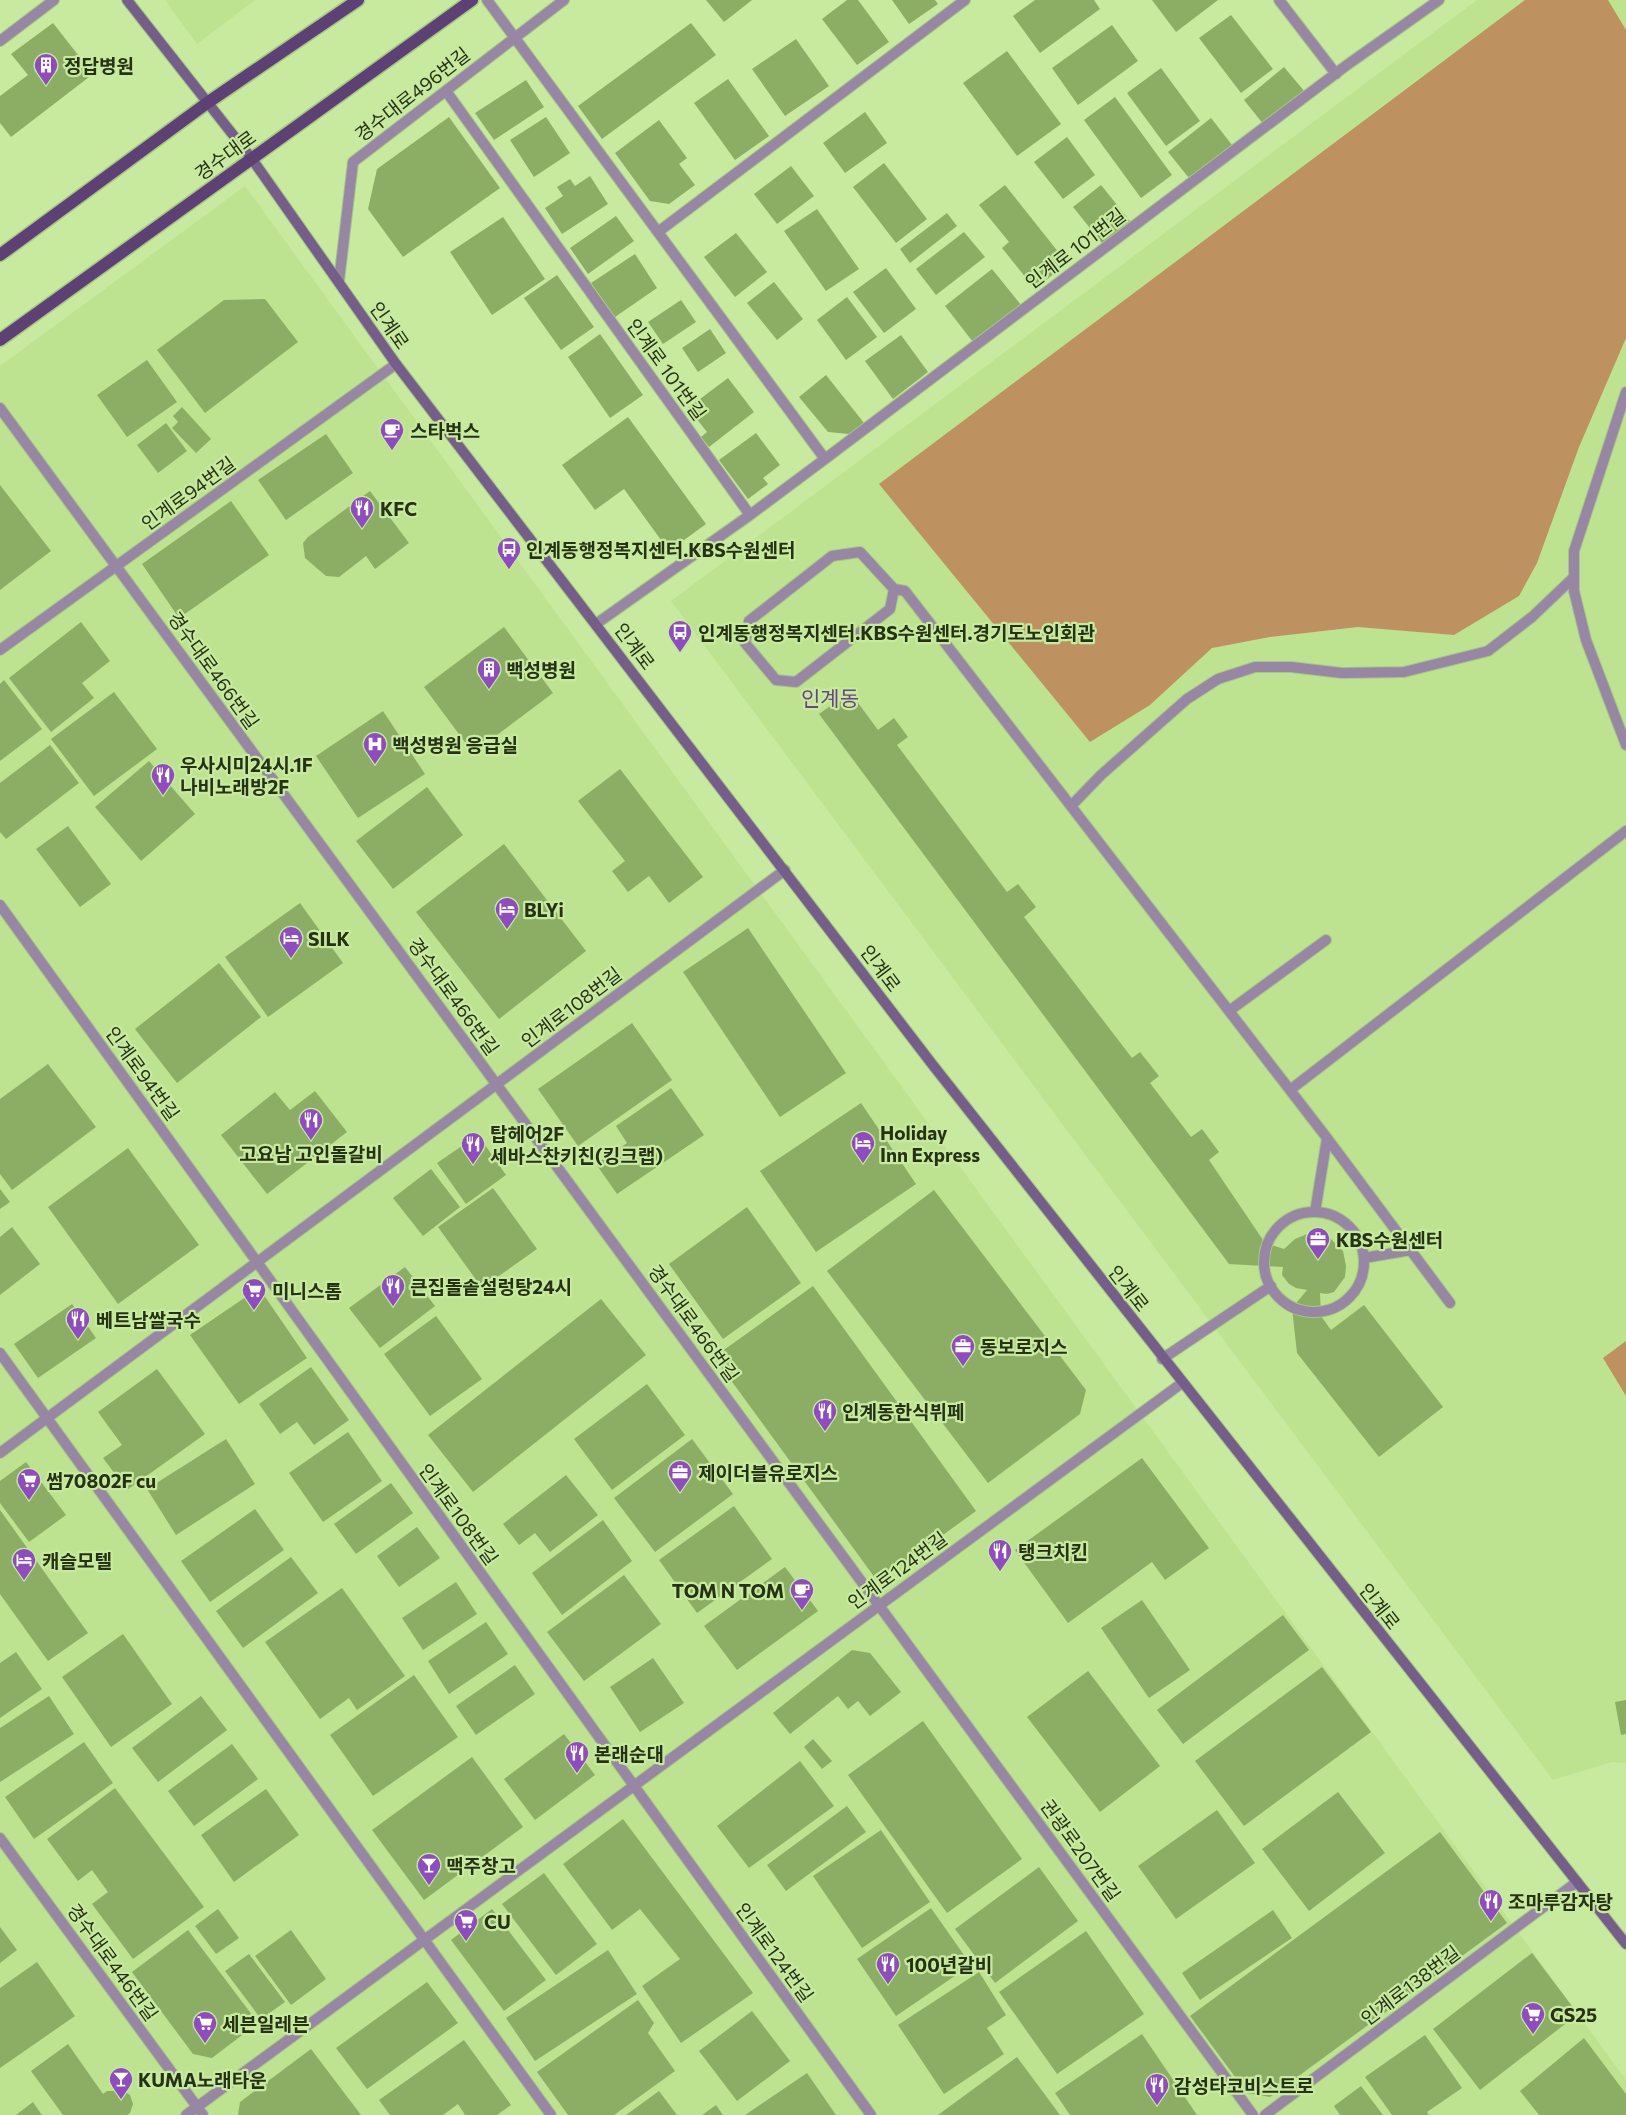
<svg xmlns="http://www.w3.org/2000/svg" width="1626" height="2115" viewBox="0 0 1626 2115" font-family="Commissioner,'Noto Sans KR',sans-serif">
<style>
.built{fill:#bde390}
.forest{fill:#be9160}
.building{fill:#8cad64}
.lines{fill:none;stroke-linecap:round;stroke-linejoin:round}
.lane-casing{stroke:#a7c583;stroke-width:12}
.street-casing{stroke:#a7c583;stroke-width:12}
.secondary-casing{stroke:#a7c583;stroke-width:12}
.primary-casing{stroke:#a7c583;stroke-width:15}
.lane{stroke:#9787a5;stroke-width:10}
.street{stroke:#9787a5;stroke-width:10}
.secondary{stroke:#755e89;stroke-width:10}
.primary{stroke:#5d4175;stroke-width:12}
.labels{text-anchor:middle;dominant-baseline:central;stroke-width:4.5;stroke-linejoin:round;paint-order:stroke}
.poi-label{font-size:19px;font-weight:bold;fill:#253214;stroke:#c7ea9f;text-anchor:start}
.street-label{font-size:19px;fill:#253214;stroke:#c7ea9f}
.quarter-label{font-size:21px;fill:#674681;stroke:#c7ea9f}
</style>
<rect width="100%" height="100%" fill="#c7ea9f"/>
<path class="built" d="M165,0H255L197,44Z
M1477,0H1626V1763L1612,1762L1553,1780L671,601Z
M245,186L1626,2080V2115H0V366Z"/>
<path class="forest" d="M1525,0H1608L1626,30V338L1579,447L1537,563L1519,596L1454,635L1358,627L1270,637L1212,648L1150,705L1090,742L879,484Z
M1626,1341V1396L1603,1358Z"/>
<path class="building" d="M706,0H752L724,22Z
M847,0H858L889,42L857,65L822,19Z
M892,0H935L938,4L909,24Z
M1035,0H1094L1100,9L1040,53L1013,16Z
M1152,0H1218L1176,32Z
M1231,15L1273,69L1241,93L1199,38Z
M53,23L93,74L11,137L0,123V96L28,75L11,54Z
M691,23L716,55L602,139L578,106Z
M1112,25L1138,61L1078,105L1052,68Z
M796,39L829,86L785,116L752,69Z
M1007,51L1061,124L1017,156L963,83Z
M1284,67L1305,92L1264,125L1244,100Z
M1161,68L1200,121L1166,146L1127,93Z
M728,79L769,136L735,160L694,103Z
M526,80L544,107L494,140L475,113Z
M1115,97L1172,175L1141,198L1084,120Z
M865,112L887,143L845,173L823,143Z
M449,117L500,188L403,257L368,209L377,169Z
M546,117L570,153L534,177L510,140Z
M1211,118L1232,145L1189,178L1168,152Z
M659,120L687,158L679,164L695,185L669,204L650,201L615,153Z
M1067,137L1095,175L1063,199L1034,162Z
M884,163L927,219L896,243L853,187Z
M791,166L814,196L777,224L754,194Z
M590,176L608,204L562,234L545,208L563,196L557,187L570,179L575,186Z
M1005,185L1067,263L1035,289L1002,248L1009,242L979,205Z
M1101,185L1130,221L1102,243L1073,207Z
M817,209L859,269L826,291L784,231Z
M947,213L957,226L910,263L900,249Z
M616,216L634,241L588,274L570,248Z
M503,217L545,279L492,315L450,252Z
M964,232L985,257L936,295L916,269Z
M736,233L767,272L735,297L704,257Z
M635,254L657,288L615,317L591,283Z
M886,268L916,309L884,333L853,292Z
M992,269L1021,305L973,342L945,306Z
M557,275L594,327L561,350L524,298Z
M774,282L803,319L777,340L747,303Z
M847,297L877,337L846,360L817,320Z
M265,299L298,342L205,413L157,350L224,300Z
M681,300L696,322L663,344L648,322Z
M710,329L726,353L698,372L682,348Z
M600,334L643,395L610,418L568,357Z
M901,335L928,372L893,399L865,361Z
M147,360L177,402L127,437L97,395Z
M826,375L864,423L849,434L828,432L799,397Z
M728,378L754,412L709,447L701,437L707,432L688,408Z
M182,407L211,439L196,453L172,428L178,422L173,416Z
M628,417L706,524L669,551L624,489L595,510L562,465Z
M166,423L187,451L158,473L137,445Z
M756,433L780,465L763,478L768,484L748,499L719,460Z
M326,434L353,473L286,520L258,480Z
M0,485L51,551L0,590Z
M370,491L409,543L375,569L366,556L339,577L326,576L305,558L303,543L308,537Z
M231,501L269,555L179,618L142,564Z
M81,622L110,661L82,683L94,698L51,732L9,678Z
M504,627L553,693L473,753L424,687Z
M4,680L42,729L0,761V684Z
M114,692L157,749L94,796L51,739Z
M850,692L878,730L894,718L908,737L897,745L1007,892L1018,884L1036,907L1024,917L1132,1058L1140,1052L1159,1076L1150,1083L1191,1137L1202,1129L1219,1152L1209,1160L1265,1243L1284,1249L1295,1239L1312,1232L1329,1237L1343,1251L1346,1266L1345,1277L1334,1292L1327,1294L1320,1293L1321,1316L1331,1330L1364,1305L1443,1407L1379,1457L1297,1353L1292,1308L1307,1290L1296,1288L1289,1284L1282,1275L1283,1267L1229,1264L819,714Z
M383,711L425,774L358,818L316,756Z
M50,745L79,783L6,839L0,832V783Z
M149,761L195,814L141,861L95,807Z
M620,769L703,877L669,903L649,876L628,892L612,871L625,861L578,801Z
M427,787L463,835L393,889L356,841Z
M68,826L111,884L80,907L36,849Z
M504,844L586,951L499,1019L416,912Z
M300,903L343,963L268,1017L225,957Z
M748,928L846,1073L780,1117L683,972Z
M219,963L261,1017L177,1083L135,1029Z
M632,1023L672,1080L578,1146L538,1089Z
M48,1064L96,1127L12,1190L0,1174V1099Z
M671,1088L704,1135L617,1194L596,1164L627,1143L616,1126Z
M315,1091L347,1132L267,1194L221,1135L275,1092L290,1110Z
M861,1103L916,1184L816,1252L760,1171Z
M478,1135L506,1175L466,1204L437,1163Z
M128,1148L199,1245L118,1304L48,1207Z
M431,1169L460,1207L423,1236L393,1198Z
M493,1188L537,1249L482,1288L438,1227Z
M0,1189L10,1202L0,1209Z
M934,1190L1086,1390L1080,1414L988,1483L827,1271Z
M747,1207L801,1283L723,1339L669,1264Z
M12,1227L40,1264L0,1295V1237Z
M405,1267L435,1306L380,1348L349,1308Z
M813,1286L976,1511L878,1582L714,1357Z
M259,1288L307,1358L239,1404L190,1335Z
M601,1299L646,1355L473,1492L428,1435Z
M72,1304L96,1338L38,1378L14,1344Z
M436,1316L482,1379L430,1416L384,1354Z
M311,1367L349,1420L314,1445L297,1422L280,1434L259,1404Z
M157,1369L205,1434L127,1490L103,1458L122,1445L98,1412Z
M647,1384L685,1435L612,1490L574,1439Z
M348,1432L382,1481L323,1522L289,1473Z
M226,1439L255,1484L176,1535L147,1489Z
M692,1439L733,1494L655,1552L614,1498Z
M1142,1458L1209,1548L1165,1580L1152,1562L1068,1623L1015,1550Z
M26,1462L66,1515L29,1542L0,1503V1481Z
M566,1475L598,1515L550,1552L535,1533L519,1545L503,1524Z
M391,1483L413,1513L356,1554L334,1524Z
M734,1506L772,1559L697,1613L659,1560Z
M255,1509L284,1550L210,1602L181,1561Z
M0,1510L88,1633L48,1661L0,1594Z
M603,1520L632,1561L562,1615L532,1573Z
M417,1527L440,1558L399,1587L377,1556Z
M291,1557L318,1593L243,1648L216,1611Z
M785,1567L818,1611L737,1670L704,1626Z
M624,1575L661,1624L584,1681L547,1632Z
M456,1582L477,1614L423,1650L402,1618Z
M342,1588L405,1676L357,1710L349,1698L320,1719L265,1642Z
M1142,1600L1190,1670L1149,1698L1101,1628Z
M1283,1615L1309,1650L1183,1744L1157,1710Z
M486,1622L508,1654L449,1694L428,1661Z
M123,1634L172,1704L111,1747L62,1677Z
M852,1650L870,1653L901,1692L870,1716L858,1701L848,1709L838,1696L790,1734L773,1713Z
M16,1652L42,1689L0,1718V1663Z
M653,1658L684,1703L640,1732L610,1687Z
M515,1665L535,1694L476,1735L456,1706Z
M1322,1667L1371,1732L1244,1826L1195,1761Z
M1088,1671L1160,1766L1100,1812L1027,1717Z
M414,1675L458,1737L373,1796L330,1735Z
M49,1696L74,1734L0,1782V1728Z
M201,1696L227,1730L158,1782L132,1748Z
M1626,1700V1734L1621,1735L1615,1702Z
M923,1721L1022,1859L947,1913L848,1775Z
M564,1734L595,1775L535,1820L504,1779Z
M813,1739L832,1761L822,1769L804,1747Z
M84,1742L113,1783L34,1839L5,1797Z
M232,1744L258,1779L194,1826L168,1791Z
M472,1757L523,1827L424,1900L372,1830Z
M800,1761L834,1806L749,1868L717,1826Z
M115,1788L204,1907L133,1959L92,1904L108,1892L92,1870L78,1881L47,1839Z
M266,1789L299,1835L234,1882L201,1835Z
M1338,1792L1385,1853L1309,1911L1262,1849Z
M847,1806L866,1832L786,1891L767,1865Z
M1217,1810L1255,1863L1176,1919L1138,1866Z
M623,1819L753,1993L681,2043L642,1986L680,1959L640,1909L612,1930L563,1864Z
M881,1830L930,1902L862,1948L813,1876Z
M1440,1832L1507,1923L1270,2097L1247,2093L1190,2016Z
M1039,1867L1078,1921L995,1983L955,1929Z
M544,1873L597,1944L556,1975L502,1904Z
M931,1908L971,1965L896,2016L857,1959Z
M218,1909L239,1938L216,1954L195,1926Z
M492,1909L546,1980L504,2011L451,1940Z
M1273,1910L1292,1938L1200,2000L1182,1973Z
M0,1927L17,1950L0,1963Z
M188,1930L258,2023L212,2058L193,2054L132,1972Z
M291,1930L326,1979L291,2005L255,1956Z
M1086,1931L1144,2014L1057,2074L999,1992Z
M608,1950L637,1994L535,2061L506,2018Z
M1532,1953L1578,2014L1480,2090L1433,2029Z
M249,1954L285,2002L261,2019L225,1971Z
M37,1962L75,2016L0,2068V1988Z
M979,1972L1006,2015L987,2028L1004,2054L944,2094L898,2025Z
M427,1982L458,2023L367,2089L336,2048Z
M638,2000L654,2023L648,2033L675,2071L614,2115H568L537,2072Z
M752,2011L790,2061L737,2101L699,2051Z
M1142,2034L1197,2115H1070L1055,2093Z
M1425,2035L1462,2088L1427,2112L1429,2115H1392L1365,2077Z
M1584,2038L1626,2094V2115H1539L1520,2091Z
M464,2040L511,2105L497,2115H465L458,2104L443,2115H390L379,2100Z
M68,2044L103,2094L107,2091H124L130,2095L133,2104L130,2113L127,2115H63L31,2071Z
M311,2049L361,2115H238L240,2102Z
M1017,2057L1060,2115H938Z
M807,2073L836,2115H745Z
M1361,2086L1383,2115H1340L1334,2106Z
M659,2091L677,2115H626Z
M33,2102L42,2115H16Z
M716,2105L723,2115H702Z"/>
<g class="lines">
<g class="lane-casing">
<path id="lane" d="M1626,392L1574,551V591L1586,640L1626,745
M894,589L890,609L796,682L776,680L745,643L749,621L832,556L860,552L894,589L905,591L1327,1138L1315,1212
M1071,806L1101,775L1187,699L1218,679L1255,667H1291L1342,673L1404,672L1488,651L1532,617L1574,577
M1229,1011L1326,940
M1290,1090L1626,831
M1327,1138L1450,1303
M1264 1262a50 50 0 1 1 100 0a50 50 0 1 1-100 0Z
M1364,1258L1411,1250
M1162,1359L1271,1286"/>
</g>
<g class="street-casing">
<path id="street" d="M487,0L825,459L750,515
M1279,0L1336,74
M0,41L54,0
M446,91L750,515L596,624
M658,232L965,0
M339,281L353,162L564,0
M0,408L1253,2115
M825,459L1347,65L1439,0
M0,650L396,364
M0,905L871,2115
M0,1353L551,2115
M0,1453L785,870
M0,1838L203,2115
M186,2115L1182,1383
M1265,2115L1577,1882"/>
</g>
<g class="secondary-casing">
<path id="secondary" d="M127,0L252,159L396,364L932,1064L1626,1944"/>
</g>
<g class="primary-casing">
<path id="primary" d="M0,255L207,103L358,0
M0,340L472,0"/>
</g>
<use href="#lane" class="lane"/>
<use href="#street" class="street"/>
<use href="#secondary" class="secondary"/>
<use href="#primary" class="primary"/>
</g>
<defs>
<g id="building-pin" transform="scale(1.25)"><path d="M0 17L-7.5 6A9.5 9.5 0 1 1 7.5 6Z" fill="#8f4cc0" stroke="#c7ea9f"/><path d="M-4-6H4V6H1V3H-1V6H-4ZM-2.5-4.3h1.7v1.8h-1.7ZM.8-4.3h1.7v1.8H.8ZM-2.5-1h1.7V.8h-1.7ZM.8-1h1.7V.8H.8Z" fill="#fff"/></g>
<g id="cafe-pin" transform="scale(1.25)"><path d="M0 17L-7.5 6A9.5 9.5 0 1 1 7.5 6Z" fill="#8f4cc0" stroke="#c7ea9f"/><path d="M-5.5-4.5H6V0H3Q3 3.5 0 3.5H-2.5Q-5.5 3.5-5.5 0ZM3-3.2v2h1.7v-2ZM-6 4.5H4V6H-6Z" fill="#fff"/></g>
<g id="restaurant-pin" transform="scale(1.25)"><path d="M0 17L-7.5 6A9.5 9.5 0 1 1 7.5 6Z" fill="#8f4cc0" stroke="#c7ea9f"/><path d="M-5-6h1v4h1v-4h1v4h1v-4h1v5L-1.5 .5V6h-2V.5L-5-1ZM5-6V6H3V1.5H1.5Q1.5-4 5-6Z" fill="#fff"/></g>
<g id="bus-pin" transform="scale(1.25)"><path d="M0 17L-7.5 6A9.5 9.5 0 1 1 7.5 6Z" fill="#8f4cc0" stroke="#c7ea9f"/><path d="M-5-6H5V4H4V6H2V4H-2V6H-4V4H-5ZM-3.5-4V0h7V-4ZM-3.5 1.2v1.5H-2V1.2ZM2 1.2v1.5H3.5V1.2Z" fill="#fff"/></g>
<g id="hospital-pin" transform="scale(1.25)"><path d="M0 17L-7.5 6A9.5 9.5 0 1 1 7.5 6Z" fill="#8f4cc0" stroke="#c7ea9f"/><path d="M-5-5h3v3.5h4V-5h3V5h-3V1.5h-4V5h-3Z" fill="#fff"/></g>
<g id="hotel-pin" transform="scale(1.25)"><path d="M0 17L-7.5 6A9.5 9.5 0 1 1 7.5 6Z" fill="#8f4cc0" stroke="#c7ea9f"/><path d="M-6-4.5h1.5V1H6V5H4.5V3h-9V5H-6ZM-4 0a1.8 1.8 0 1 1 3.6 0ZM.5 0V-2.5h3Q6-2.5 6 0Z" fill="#fff"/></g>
<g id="office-pin" transform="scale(1.25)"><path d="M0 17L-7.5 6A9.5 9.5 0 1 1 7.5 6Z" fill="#8f4cc0" stroke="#c7ea9f"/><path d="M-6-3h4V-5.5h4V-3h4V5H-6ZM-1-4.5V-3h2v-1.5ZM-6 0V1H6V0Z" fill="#fff"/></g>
<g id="supermarket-pin" transform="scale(1.25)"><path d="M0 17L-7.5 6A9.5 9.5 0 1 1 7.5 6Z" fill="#8f4cc0" stroke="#c7ea9f"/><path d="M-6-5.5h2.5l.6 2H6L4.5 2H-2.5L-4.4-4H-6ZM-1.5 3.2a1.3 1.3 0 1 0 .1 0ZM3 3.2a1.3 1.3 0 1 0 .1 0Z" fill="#fff"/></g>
<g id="bar-pin" transform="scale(1.25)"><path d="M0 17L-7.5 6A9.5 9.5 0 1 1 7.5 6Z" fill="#8f4cc0" stroke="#c7ea9f"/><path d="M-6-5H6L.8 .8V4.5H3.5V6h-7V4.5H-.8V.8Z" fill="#fff"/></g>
</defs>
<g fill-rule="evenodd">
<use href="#building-pin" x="46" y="65"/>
<use href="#cafe-pin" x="392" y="430"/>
<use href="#restaurant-pin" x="362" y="508"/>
<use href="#bus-pin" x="509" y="549"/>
<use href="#bus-pin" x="680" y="632"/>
<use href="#building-pin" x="489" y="669"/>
<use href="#hospital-pin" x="375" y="744"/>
<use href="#restaurant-pin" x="163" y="775"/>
<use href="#hotel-pin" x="507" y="909"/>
<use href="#hotel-pin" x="291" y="938"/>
<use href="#restaurant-pin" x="311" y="1120"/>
<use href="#hotel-pin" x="863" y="1143"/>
<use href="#restaurant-pin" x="473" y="1144"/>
<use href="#office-pin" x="1318" y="1239"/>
<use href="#restaurant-pin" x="393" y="1286"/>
<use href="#supermarket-pin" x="254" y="1290"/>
<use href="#restaurant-pin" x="78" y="1319"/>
<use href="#office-pin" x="963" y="1346"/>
<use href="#restaurant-pin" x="825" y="1411"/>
<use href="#office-pin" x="680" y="1472"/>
<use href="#supermarket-pin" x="29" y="1480"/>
<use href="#restaurant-pin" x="1000" y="1551"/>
<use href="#hotel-pin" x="24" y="1560"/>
<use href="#cafe-pin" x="802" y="1590"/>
<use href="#restaurant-pin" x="577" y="1753"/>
<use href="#bar-pin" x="429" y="1865"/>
<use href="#restaurant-pin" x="1491" y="1901"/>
<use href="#supermarket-pin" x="466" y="1921"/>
<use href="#restaurant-pin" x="888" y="1964"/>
<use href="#supermarket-pin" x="1533" y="2014"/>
<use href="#supermarket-pin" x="205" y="2023"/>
<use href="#bar-pin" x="121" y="2079"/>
<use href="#restaurant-pin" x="1157" y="2085"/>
</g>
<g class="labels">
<g class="poi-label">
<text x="64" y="65">정답병원</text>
<text x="410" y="430">스타벅스</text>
<text x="380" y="508">KFC</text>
<text x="526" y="549">인계동행정복지센터.KBS수원센터</text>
<text x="698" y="632">인계동행정복지센터.KBS수원센터.경기도노인회관</text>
<text x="506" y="669">백성병원</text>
<text x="392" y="744">백성병원 응급실</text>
<text x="180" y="764">우사시미24시.1F<tspan x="180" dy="22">나비노래방2F</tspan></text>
<text x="524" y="909">BLYi</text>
<text x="308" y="938">SILK</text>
<text x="880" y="1132">Holiday<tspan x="880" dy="22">Inn Express</tspan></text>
<text x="490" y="1133">탑헤어2F<tspan x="490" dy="22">세바스찬키친(킹크랩)</tspan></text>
<text x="311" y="1153" text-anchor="middle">고요남 고인돌갈비</text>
<text x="1336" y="1239">KBS수원센터</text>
<text x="410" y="1286">큰집돌솥설렁탕24시</text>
<text x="272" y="1290">미니스톱</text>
<text x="96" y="1319">베트남쌀국수</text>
<text x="980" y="1346">동보로지스</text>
<text x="842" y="1411">인계동한식뷔페</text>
<text x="698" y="1472">제이더블유로지스</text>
<text x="46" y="1480">썸70802F cu</text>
<text x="1018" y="1551">탱크치킨</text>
<text x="42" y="1560">캐슬모텔</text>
<text x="784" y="1590" text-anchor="end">TOM N TOM</text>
<text x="594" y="1753">본래순대</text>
<text x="446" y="1865">맥주창고</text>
<text x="1508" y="1901">조마루감자탕</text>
<text x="484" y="1921">CU</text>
<text x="906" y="1964">100년갈비</text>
<text x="1550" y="2014">GS25</text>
<text x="222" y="2023">세븐일레븐</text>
<text x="138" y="2079">KUMA노래타운</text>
<text x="1174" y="2085">감성타코비스트로</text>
</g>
<g class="street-label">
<text transform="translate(412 94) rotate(-38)">경수대로496번길</text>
<text transform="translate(225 155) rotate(-36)">경수대로</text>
<text transform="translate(1075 248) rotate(-37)">인계로 101번길</text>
<text transform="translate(390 325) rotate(55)">인계로</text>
<text transform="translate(667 369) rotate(54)">인계로 101번길</text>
<text transform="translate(188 493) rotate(-36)">인계로94번길</text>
<text transform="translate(635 646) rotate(53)">인계로</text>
<text transform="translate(214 670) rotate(54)">경수대로466번길</text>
<text transform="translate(881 968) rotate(53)">인계로</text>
<text transform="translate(454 996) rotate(54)">경수대로466번길</text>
<text transform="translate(571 1007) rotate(-37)">인계로108번길</text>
<text transform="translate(143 1073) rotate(54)">인계로94번길</text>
<text transform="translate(1129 1288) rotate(52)">인계로</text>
<text transform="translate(694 1323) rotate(54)">경수대로466번길</text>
<text transform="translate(459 1514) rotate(54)">인계로108번길</text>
<text transform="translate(897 1570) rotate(-36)">인계로124번길</text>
<text transform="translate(1380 1606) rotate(52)">인계로</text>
<text transform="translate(1081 1850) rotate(54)">권광로207번길</text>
<text transform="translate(775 1952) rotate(54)">인계로124번길</text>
<text transform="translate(113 1962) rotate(54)">경수대로446번길</text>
<text transform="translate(1410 1985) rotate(-37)">인계로138번길</text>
</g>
<g class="quarter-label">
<text x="830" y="697">인계동</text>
</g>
</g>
</svg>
